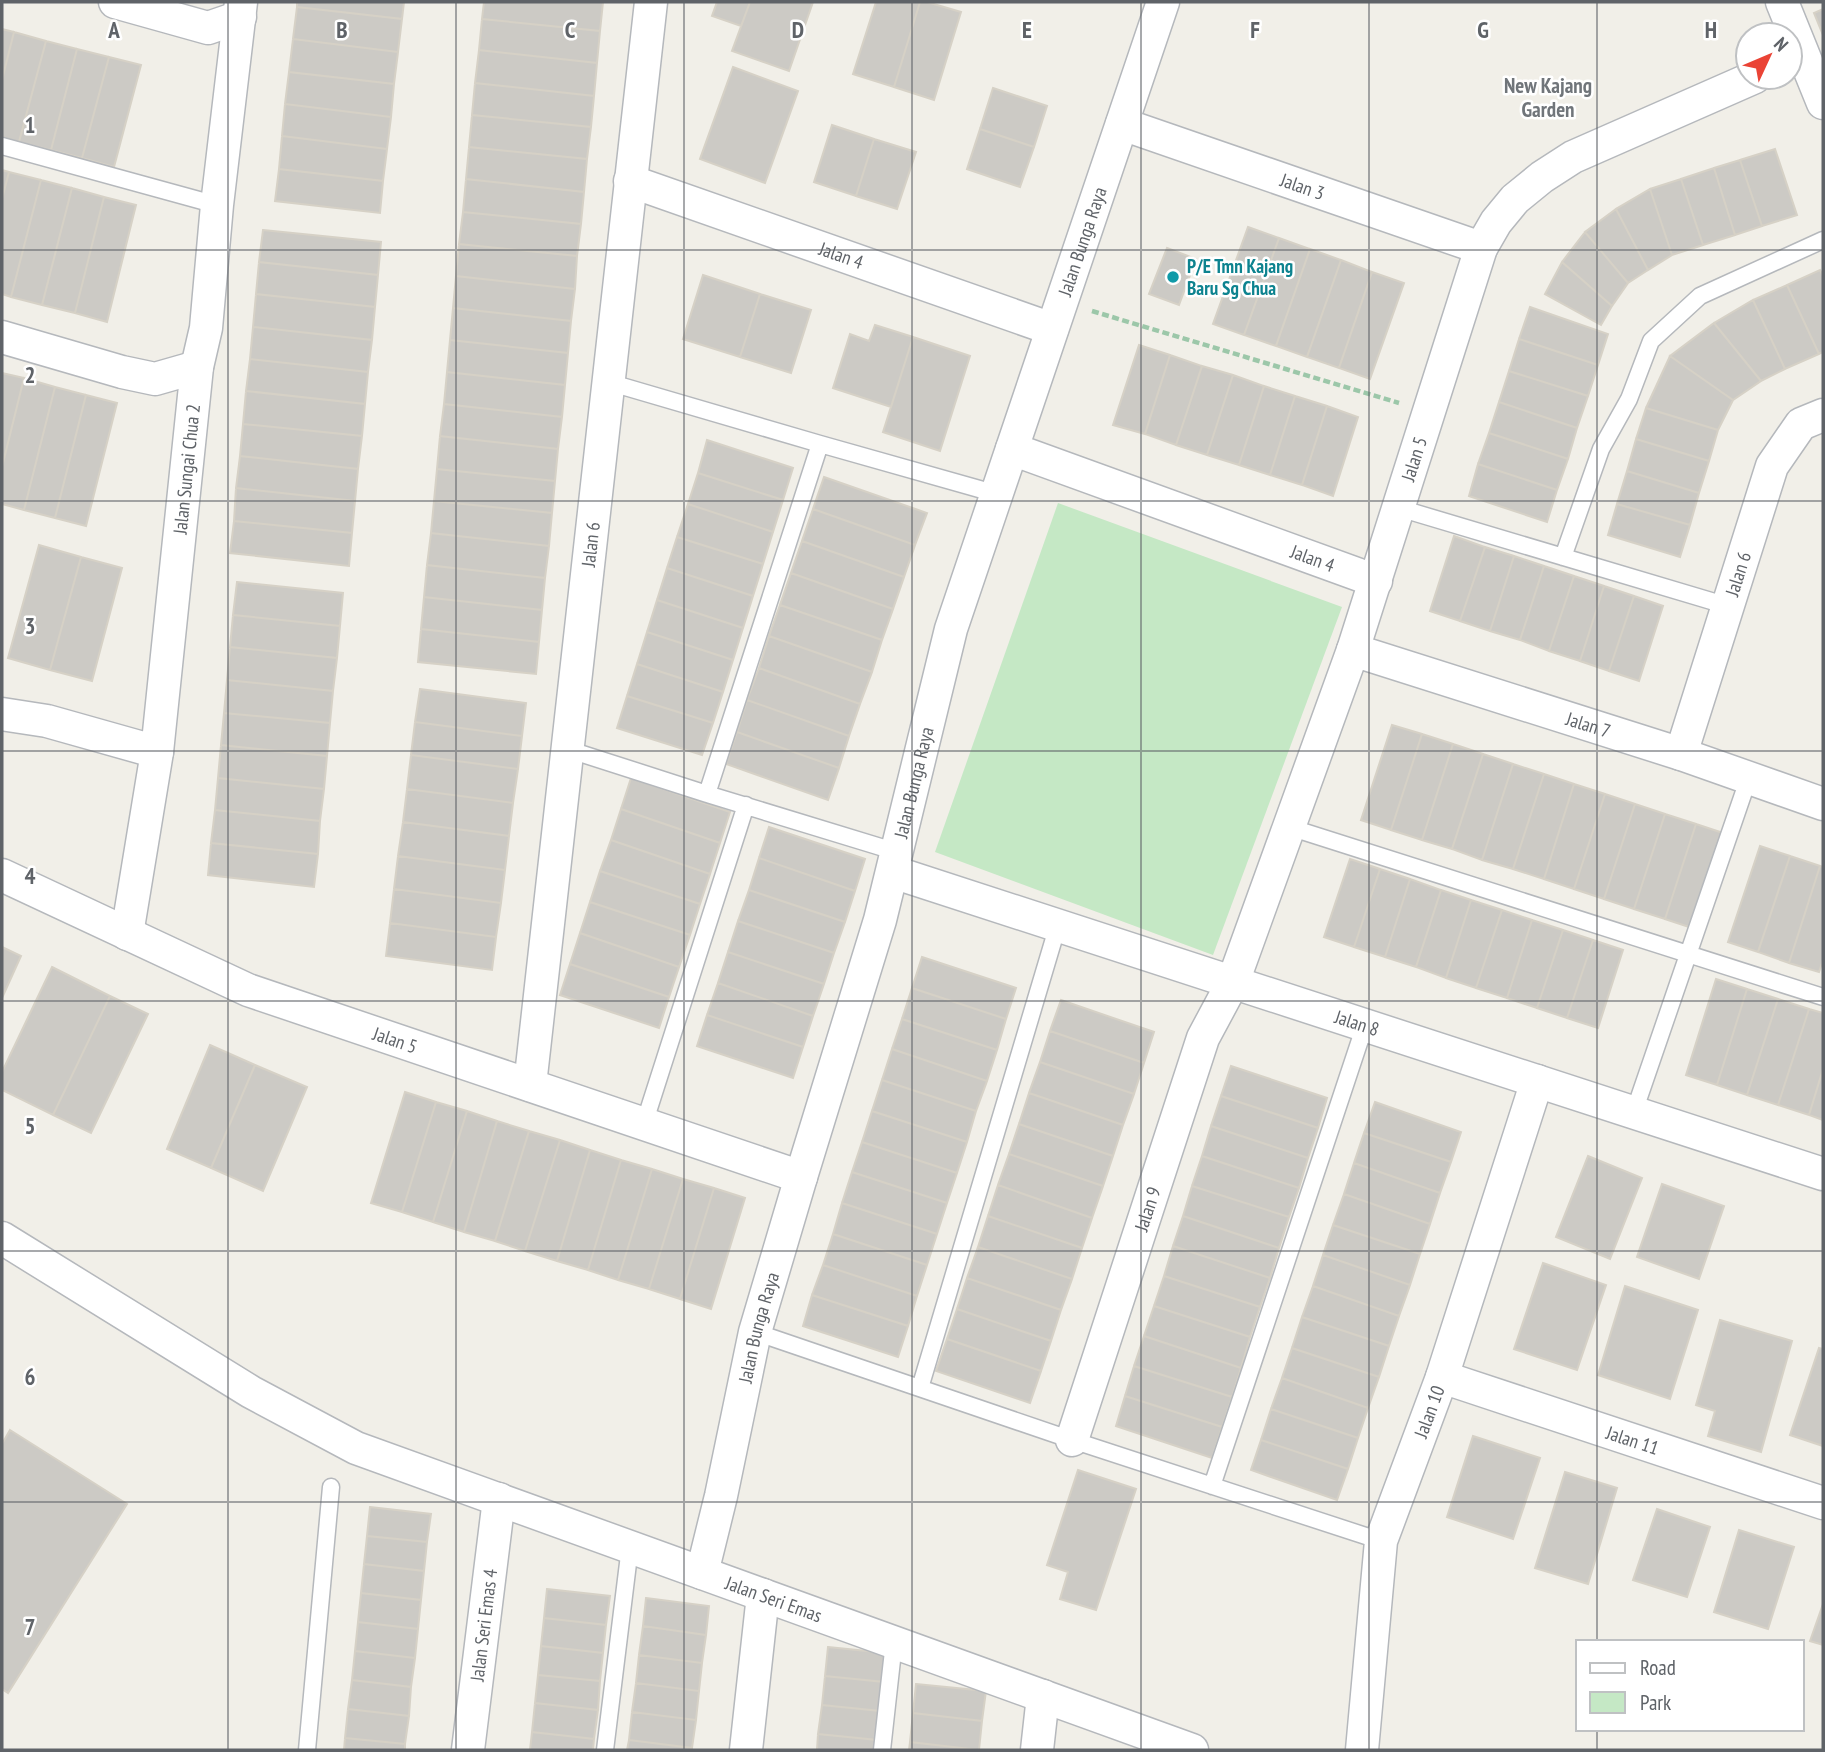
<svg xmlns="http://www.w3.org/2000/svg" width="1825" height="1752" viewBox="0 0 1825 1752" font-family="'PT Sans Narrow',sans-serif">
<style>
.green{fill:#c5e8c5}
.building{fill:#cccac5;stroke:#d6d1c6;stroke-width:2}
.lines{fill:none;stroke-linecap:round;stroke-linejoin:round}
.service-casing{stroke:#b5b8bc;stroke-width:19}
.minor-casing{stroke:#b5b8bc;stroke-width:35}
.path{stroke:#9cc7a9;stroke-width:4.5;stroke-dasharray:7 3.5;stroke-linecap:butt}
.service{stroke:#fff;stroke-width:16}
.minor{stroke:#fff;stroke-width:32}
.grid{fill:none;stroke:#5f6368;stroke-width:2;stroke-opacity:0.55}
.culture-dot{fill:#0f9aa8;stroke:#fff;stroke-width:2.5}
.labels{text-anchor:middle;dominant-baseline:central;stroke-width:5;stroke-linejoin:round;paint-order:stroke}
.street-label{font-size:19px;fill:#5f6368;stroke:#fff}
.culture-label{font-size:19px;font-weight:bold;fill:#0d838f;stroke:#fff;text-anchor:start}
.neighbourhood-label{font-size:21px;font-weight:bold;fill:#70757a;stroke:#fff}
.grid-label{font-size:23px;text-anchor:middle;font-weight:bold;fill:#5f6368;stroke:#fff;stroke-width:5;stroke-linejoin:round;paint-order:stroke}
</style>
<rect width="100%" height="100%" fill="#f1efe8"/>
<path class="green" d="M1058,503L1342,607L1213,955L935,852Z"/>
<path class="building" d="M297,2H404L402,19L297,7Z
M484,2H603L600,31L482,19Z
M717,2H750L741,26L712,16Z
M750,2H813L789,71L732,51Z
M876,2H920L894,87L853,74Z
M920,2H927L961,12L934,100L894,87Z
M297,7L402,19L398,52L293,39Z
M1823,9V35L1814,13Z
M482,19L600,31L597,63L479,50Z
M2,29L14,32L2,80Z
M14,32L46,41L19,142L2,137V80Z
M293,39L398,52L394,84L289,72Z
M46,41L77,49L51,150L19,142Z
M77,49L109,57L82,158L51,150Z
M479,50L597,63L594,96L475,83Z
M109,57L141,65L114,167L82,158Z
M733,67L798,91L765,183L700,159Z
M289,72L394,84L391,117L285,104Z
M475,83L594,96L591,127L472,115Z
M993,88L1047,106L1034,147L980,129Z
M285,104L391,117L387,149L282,136Z
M472,115L591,127L587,159L469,147Z
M832,125L874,139L856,196L814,182Z
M980,129L1034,147L1020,187L967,169Z
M282,136L387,149L383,181L279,169Z
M874,139L916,152L897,209L856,196Z
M469,147L587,159L584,192L466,179Z
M1775,149L1797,215L1762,226L1740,160Z
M1740,160L1762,226L1735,235L1714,168Z
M1714,168L1735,235L1703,245L1681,179Z
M279,169L383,181L380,213L275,201Z
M2,170L9,172L2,199Z
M9,172L41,180L11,297L2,294V199Z
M466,179L584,192L581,224L463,212Z
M1681,179L1703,245L1672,255L1650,189Z
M41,180L72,188L42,305L11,297Z
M72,188L104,197L75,313L42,305Z
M1650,189L1672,255L1648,270L1616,209Z
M104,197L136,205L107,322L75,313Z
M1616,209L1648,270L1628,283L1585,232Z
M463,212L581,224L577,256L459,244Z
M1248,227L1279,238L1244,335L1213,324Z
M263,230L381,242L378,275L259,262Z
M1585,232L1628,283L1612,306L1562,262Z
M1279,238L1310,249L1276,346L1244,335Z
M459,244L577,256L575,289L456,276Z
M1167,248L1196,259L1179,305L1149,294Z
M1310,249L1341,260L1307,357L1276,346Z
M1341,260L1372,272L1339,368L1307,357Z
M259,262L378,275L375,307L256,294Z
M1562,262L1612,306L1601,325L1545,294Z
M1820,270L1823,276V352L1819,354L1787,285Z
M1372,272L1404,283L1370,379L1339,368Z
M703,275L760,294L740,357L683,339Z
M456,276L575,289L571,321L453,308Z
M1787,285L1819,354L1785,369L1753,300Z
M256,294L375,307L372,340L253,327Z
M760,294L811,310L791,373L740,357Z
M1753,300L1785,369L1761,381L1714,323Z
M1530,307L1608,334L1598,365L1519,339Z
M453,308L571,321L568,353L450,340Z
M1714,323L1761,381L1733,400L1670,356Z
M875,325L913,337L891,407L833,388L850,334L869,341Z
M253,327L372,340L368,372L250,359Z
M913,337L970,356L940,451L883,432Z
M1519,339L1598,365L1588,396L1509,371Z
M450,340L568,353L565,385L447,372Z
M1139,345L1170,355L1145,434L1113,425Z
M1170,355L1202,366L1176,445L1145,434Z
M1670,356L1733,400L1718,430L1646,408Z
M250,359L368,372L365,404L246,391Z
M1202,366L1233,375L1207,455L1176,445Z
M1509,371L1588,396L1577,428L1499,402Z
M447,372L565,385L562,417L444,404Z
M2,373L24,378L2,467Z
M1233,375L1264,386L1239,465L1207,455Z
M24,378L55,387L24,510L2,504V467Z
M1264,386L1295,396L1270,475L1239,465Z
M55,387L86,395L55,518L24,510Z
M246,391L365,404L362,436L243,424Z
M86,395L117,403L86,526L55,518Z
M1295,396L1327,406L1302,485L1270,475Z
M1499,402L1577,428L1568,459L1489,433Z
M444,404L562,417L558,449L440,436Z
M1327,406L1358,417L1333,496L1302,485Z
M1646,408L1718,430L1709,461L1636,439Z
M243,424L362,436L358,469L240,456Z
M1489,433L1568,459L1557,490L1478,464Z
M440,436L558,449L555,481L437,469Z
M1636,439L1709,461L1699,493L1627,471Z
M707,440L793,468L783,500L698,473Z
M240,456L358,469L355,501L236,488Z
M1478,464L1557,490L1547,522L1469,496Z
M437,469L555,481L552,513L434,501Z
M1627,471L1699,493L1690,525L1617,504Z
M698,473L783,500L773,532L688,504Z
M824,477L927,513L915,545L813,509Z
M236,488L355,501L352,533L234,521Z
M434,501L552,513L549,546L431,533Z
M688,504L773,532L763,564L677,537Z
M1617,504L1690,525L1680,557L1608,535Z
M813,509L915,545L904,577L802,541Z
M234,521L352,533L349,566L230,553Z
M431,533L549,546L545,578L427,565Z
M1454,536L1485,547L1460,621L1430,611Z
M677,537L763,564L753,596L667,568Z
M802,541L904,577L893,609L791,573Z
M39,545L81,557L50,670L8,658Z
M1485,547L1514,556L1490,631L1460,621Z
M1514,556L1544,566L1520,640L1490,631Z
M81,557L122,568L92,681L50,670Z
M427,565L545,578L542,610L424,597Z
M1544,566L1574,576L1549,651L1520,640Z
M667,568L753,596L743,628L657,600Z
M791,573L893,609L882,640L780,605Z
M1574,576L1604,586L1580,661L1549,651Z
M237,582L343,593L340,626L233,615Z
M1604,586L1634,596L1609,671L1580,661Z
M1634,596L1663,606L1639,681L1609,671Z
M424,597L542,610L539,642L421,629Z
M657,600L743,628L733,660L647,632Z
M780,605L882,640L872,672L769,636Z
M233,615L340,626L337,658L230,647Z
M421,629L539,642L536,674L418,662Z
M647,632L733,660L723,692L637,664Z
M769,636L872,672L860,704L759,668Z
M230,647L337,658L333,691L227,680Z
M637,664L723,692L713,723L627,696Z
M759,668L860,704L849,736L747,700Z
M227,680L333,691L330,723L224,713Z
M420,689L526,703L522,736L415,722Z
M627,696L713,723L702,755L617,728Z
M747,700L849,736L839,768L737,732Z
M224,713L330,723L327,756L221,745Z
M415,722L522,736L518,769L411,755Z
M1392,725L1422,734L1391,830L1361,820Z
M737,732L839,768L828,800L726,764Z
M1422,734L1453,744L1422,840L1391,830Z
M1453,744L1483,754L1452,849L1422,840Z
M221,745L327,756L324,789L218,778Z
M1483,754L1513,764L1482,860L1452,849Z
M411,755L518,769L513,803L407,789Z
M1513,764L1544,774L1513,869L1482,860Z
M1544,774L1574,784L1544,879L1513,869Z
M218,778L324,789L320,821L215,810Z
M631,778L730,812L720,843L621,809Z
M1574,784L1605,794L1574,889L1544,879Z
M407,789L513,803L509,836L403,822Z
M1605,794L1635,804L1604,899L1574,889Z
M1635,804L1665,814L1634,909L1604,899Z
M621,809L720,843L710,874L611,840Z
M215,810L320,821L318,854L211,843Z
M1665,814L1696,824L1665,919L1634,909Z
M403,822L509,836L505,870L398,856Z
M1696,824L1726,834L1695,929L1665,919Z
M769,827L865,859L855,891L759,858Z
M611,840L710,874L700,904L600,871Z
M211,843L318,854L314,887L208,875Z
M1760,846L1790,856L1758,952L1728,942Z
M398,856L505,870L501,903L394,889Z
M1790,856L1820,866L1789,963L1758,952Z
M759,858L855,891L845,922L749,890Z
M1350,859L1380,869L1354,947L1324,937Z
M1820,866L1823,867V960L1819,972L1789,963Z
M1380,869L1410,879L1385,957L1354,947Z
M600,871L700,904L690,935L590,902Z
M1410,879L1441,890L1416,967L1385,957Z
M394,889L501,903L496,937L390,923Z
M749,890L845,922L834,953L738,921Z
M1441,890L1471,900L1446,978L1416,967Z
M1471,900L1502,910L1476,988L1446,978Z
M590,902L690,935L679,967L580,933Z
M1502,910L1532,920L1507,998L1476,988Z
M1532,920L1563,930L1537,1008L1507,998Z
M738,921L834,953L824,984L728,952Z
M390,923L496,937L492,970L386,956Z
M1563,930L1593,940L1567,1018L1537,1008Z
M580,933L679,967L669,997L570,964Z
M1593,940L1623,950L1598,1028L1567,1018Z
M2,947L21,956L2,998Z
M728,952L824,984L813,1016L718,983Z
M922,957L1016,988L1006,1019L912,988Z
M570,964L669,997L659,1028L560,995Z
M52,967L110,996L53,1115L2,1090V1072Z
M1716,979L1747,989L1717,1085L1686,1075Z
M718,983L813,1016L803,1047L707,1015Z
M912,988L1006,1019L997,1050L902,1019Z
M1747,989L1778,999L1747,1095L1717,1085Z
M110,996L148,1014L91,1133L53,1115Z
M1778,999L1809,1009L1778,1105L1747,1095Z
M1061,1000L1154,1032L1144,1063L1050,1031Z
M1809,1009L1823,1013V1069L1809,1115L1778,1105Z
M707,1015L803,1047L793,1078L697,1046Z
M902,1019L997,1050L987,1081L892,1049Z
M1050,1031L1144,1063L1134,1094L1040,1062Z
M210,1045L255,1065L211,1168L167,1149Z
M892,1049L987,1081L976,1111L882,1080Z
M1040,1062L1134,1094L1123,1125L1029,1093Z
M255,1065L307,1087L263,1191L211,1168Z
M1231,1066L1327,1098L1318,1128L1221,1096Z
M1823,1069V1120L1809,1115Z
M882,1080L976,1111L967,1142L872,1111Z
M405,1092L436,1102L402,1212L371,1203Z
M1029,1093L1123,1125L1113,1156L1019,1124Z
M1221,1096L1318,1128L1308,1158L1211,1126Z
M436,1102L467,1111L433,1222L402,1212Z
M1375,1102L1461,1132L1451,1162L1364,1133Z
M467,1111L497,1121L464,1232L433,1222Z
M872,1111L967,1142L957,1173L862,1142Z
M497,1121L529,1131L495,1241L464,1232Z
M1019,1124L1113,1156L1103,1186L1009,1154Z
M1211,1126L1308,1158L1299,1188L1202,1156Z
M529,1131L560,1140L525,1251L495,1241Z
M1364,1133L1451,1162L1440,1193L1354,1163Z
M560,1140L590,1150L557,1261L525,1251Z
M862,1142L957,1173L947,1203L852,1172Z
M590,1150L621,1160L588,1270L557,1261Z
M1009,1154L1103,1186L1092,1218L998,1185Z
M1202,1156L1299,1188L1289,1217L1192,1186Z
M1588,1156L1642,1178L1610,1259L1556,1237Z
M621,1160L652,1169L618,1280L588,1270Z
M1354,1163L1440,1193L1430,1224L1344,1194Z
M652,1169L683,1179L649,1289L618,1280Z
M852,1172L947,1203L937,1234L842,1203Z
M683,1179L714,1188L680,1299L649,1289Z
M1662,1184L1724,1206L1699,1279L1637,1257Z
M998,1185L1092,1218L1082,1248L988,1216Z
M1192,1186L1289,1217L1279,1248L1183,1216Z
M714,1188L745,1198L711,1309L680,1299Z
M1344,1194L1430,1224L1420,1254L1333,1225Z
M842,1203L937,1234L927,1265L833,1234Z
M988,1216L1082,1248L1072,1279L978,1247Z
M1183,1216L1279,1248L1270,1278L1173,1246Z
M1333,1225L1420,1254L1410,1285L1323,1255Z
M833,1234L927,1265L917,1296L823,1265Z
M1173,1246L1270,1278L1260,1307L1164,1276Z
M978,1247L1072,1279L1061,1310L967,1278Z
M1323,1255L1410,1285L1399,1316L1313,1286Z
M1543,1263L1606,1285L1577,1370L1514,1349Z
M823,1265L917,1296L908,1326L812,1295Z
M1164,1276L1260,1307L1250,1337L1154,1306Z
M967,1278L1061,1310L1051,1341L957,1309Z
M1313,1286L1399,1316L1389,1346L1302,1317Z
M1625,1286L1698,1310L1670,1399L1598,1375Z
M812,1295L908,1326L898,1357L803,1326Z
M1154,1306L1250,1337L1241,1368L1144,1336Z
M957,1309L1051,1341L1041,1371L947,1339Z
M1302,1317L1389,1346L1379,1377L1292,1348Z
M1720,1320L1792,1341L1761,1452L1708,1436L1715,1411L1696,1405Z
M1144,1336L1241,1368L1232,1397L1134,1366Z
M947,1339L1041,1371L1030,1403L936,1371Z
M1292,1348L1379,1377L1368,1408L1282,1378Z
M1819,1348L1823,1349V1446L1790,1435Z
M1134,1366L1232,1397L1222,1427L1125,1396Z
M1282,1378L1368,1408L1358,1438L1271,1409Z
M1125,1396L1222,1427L1212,1458L1116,1426Z
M1271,1409L1358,1438L1348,1469L1261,1440Z
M10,1430L127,1504L8,1693L2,1689V1444Z
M1473,1436L1540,1458L1513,1539L1447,1517Z
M1261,1440L1348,1469L1337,1500L1251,1470Z
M1078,1470L1136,1489L1096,1610L1060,1599L1068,1572L1047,1565Z
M1565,1472L1617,1488L1588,1584L1535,1568Z
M370,1507L431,1514L427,1542L367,1536Z
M1657,1509L1710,1527L1687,1597L1633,1580Z
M1739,1530L1794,1547L1768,1629L1714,1612Z
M367,1536L427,1542L424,1571L364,1564Z
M364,1564L424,1571L421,1600L361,1593Z
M547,1589L610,1596L606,1625L544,1618Z
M361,1593L421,1600L418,1629L358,1622Z
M646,1598L709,1606L706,1635L643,1626Z
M1823,1604V1645L1810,1641Z
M544,1618L606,1625L603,1653L541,1646Z
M358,1622L418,1629L415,1658L355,1651Z
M643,1626L706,1635L702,1663L639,1655Z
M541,1646L603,1653L600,1681L538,1675Z
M828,1647L886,1653L884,1682L825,1676Z
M355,1651L415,1658L411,1687L352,1680Z
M639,1655L702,1663L699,1691L636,1683Z
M538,1675L600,1681L598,1710L535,1703Z
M825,1676L884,1682L880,1711L822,1705Z
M352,1680L411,1687L409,1716L348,1709Z
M636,1683L699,1691L696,1720L632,1712Z
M916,1684L986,1691L982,1721L913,1713Z
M535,1703L598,1710L594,1739L532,1732Z
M822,1705L880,1711L877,1740L818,1734Z
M348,1709L409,1716L405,1744L345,1738Z
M632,1712L696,1720L692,1748L629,1740Z
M913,1713L982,1721L979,1750L910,1742Z
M532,1732L594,1739L593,1750H530Z
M818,1734L877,1740L876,1750H817Z
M345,1738L405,1744V1750H344Z
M629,1740L692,1748V1750H627Z
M910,1742L979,1750H909Z"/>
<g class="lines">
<g class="service-casing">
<path id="service" d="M2,146L217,205
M608,382L820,444L997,494
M1399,508L1728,606
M1563,557L1601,449L1629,399L1651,341L1700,296L1823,240
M567,749L707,794L897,852
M707,794L820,444
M1289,827L1823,997
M1634,1112L1749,777
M644,1124L746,805
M755,1332L1072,1440L1381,1541
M920,1388L1058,925
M1212,1486L1365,1025
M307,1750L331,1487
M605,1750L630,1547
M882,1750L894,1642"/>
</g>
<g class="minor-casing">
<g id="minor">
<path d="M115,2L208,28L240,17"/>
<path d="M1782,2L1823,103"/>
<path id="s1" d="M1122,124L1481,248"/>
<path id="s2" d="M630,181L1052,329"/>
<path d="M2,337L122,372L155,379L197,367"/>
<path id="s3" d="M1012,449L1376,581"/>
<path id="s4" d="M1353,650L1681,754L1823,804"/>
<path d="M2,714L47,721L157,752"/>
<path id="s5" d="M1681,754L1772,466L1801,424L1823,415"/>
<path id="s6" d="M893,872L1823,1174"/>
<path id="s7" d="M2,875L248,990L801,1177"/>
<path id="s8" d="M127,934L157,752L197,367L206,328L217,205L241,2"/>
<path id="s9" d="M530,1085L651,2"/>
<path id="s10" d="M2,1238L251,1392L356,1448L1192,1750"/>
<path id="s11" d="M1442,1377L1823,1503"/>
<path id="s12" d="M1072,1440L1203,1038L1233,982L1353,650L1481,248L1496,222L1515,199L1542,177L1573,157L1755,77"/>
<path id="s13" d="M702,1573L721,1496L755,1332L801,1177L880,920L951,629L1163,2"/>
<path id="s14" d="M468,1750L499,1499"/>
<path d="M746,1750L763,1595"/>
<path d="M1037,1750L1043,1696"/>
<path id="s15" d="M1362,1750L1381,1541L1442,1377L1537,1081"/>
</g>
</g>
<path class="path" d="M1092,311L1399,403"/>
<use href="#service" class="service"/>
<use href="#minor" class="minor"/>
</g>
<path class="grid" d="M228,2V1750M456,2V1750M684,2V1750M912,2V1750M1141,2V1750M1369,2V1750M1597,2V1642M2,250H1823M2,501H1823M2,751H1823M2,1001H1823M2,1251H1823M2,1502H1823M1597,1729V1750"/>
<circle class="culture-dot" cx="1173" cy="277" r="7"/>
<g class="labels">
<g class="street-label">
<text stroke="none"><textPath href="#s1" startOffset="191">Jalan 3</textPath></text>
<text stroke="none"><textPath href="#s13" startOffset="1386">Jalan Bunga Raya</textPath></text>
<text stroke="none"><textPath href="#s2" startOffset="224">Jalan 4</textPath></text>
<text stroke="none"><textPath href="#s12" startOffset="1040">Jalan 5</textPath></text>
<text stroke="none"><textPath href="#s8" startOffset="469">Jalan Sungai Chua 2</textPath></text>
<text stroke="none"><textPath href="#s9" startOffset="544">Jalan 6</textPath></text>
<text stroke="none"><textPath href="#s3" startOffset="320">Jalan 4</textPath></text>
<text stroke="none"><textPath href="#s5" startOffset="189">Jalan 6</textPath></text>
<text stroke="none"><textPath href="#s4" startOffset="247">Jalan 7</textPath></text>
<text stroke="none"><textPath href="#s13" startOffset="819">Jalan Bunga Raya</textPath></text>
<text stroke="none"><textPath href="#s6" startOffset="488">Jalan 8</textPath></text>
<text stroke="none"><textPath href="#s7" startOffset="427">Jalan 5</textPath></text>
<text stroke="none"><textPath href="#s12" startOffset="243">Jalan 9</textPath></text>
<text stroke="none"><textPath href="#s13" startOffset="252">Jalan Bunga Raya</textPath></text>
<text stroke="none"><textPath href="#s15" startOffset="348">Jalan 10</textPath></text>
<text stroke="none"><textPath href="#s11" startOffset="201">Jalan 11</textPath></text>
<text stroke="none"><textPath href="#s10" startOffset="856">Jalan Seri Emas</textPath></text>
<text stroke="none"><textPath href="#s14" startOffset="126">Jalan Seri Emas 4</textPath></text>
</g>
<g class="culture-label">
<text x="1187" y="266">P/E Tmn Kajang<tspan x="1187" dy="22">Baru Sg Chua</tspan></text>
</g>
<g class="neighbourhood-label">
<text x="1548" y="85">New Kajang<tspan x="1548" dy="24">Garden</tspan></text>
</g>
</g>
<g class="grid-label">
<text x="114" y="38">A</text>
<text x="342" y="38">B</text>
<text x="570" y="38">C</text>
<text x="798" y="38">D</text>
<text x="1027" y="38">E</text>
<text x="1255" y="38">F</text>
<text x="1483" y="38">G</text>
<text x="1711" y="38">H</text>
<text x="30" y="133">1</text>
<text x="30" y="383">2</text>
<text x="30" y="634">3</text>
<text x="30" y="884">4</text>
<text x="30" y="1134">5</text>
<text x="30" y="1385">6</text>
<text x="30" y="1635">7</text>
</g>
<rect width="1825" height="1752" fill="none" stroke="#5f6368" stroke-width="7"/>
<rect x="1576" y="1640" width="228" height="91" fill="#ffffff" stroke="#bfc1c3" stroke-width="2"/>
<rect x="1590" y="1663" width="35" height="10" fill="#ffffff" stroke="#bfc1c3" stroke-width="2"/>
<text x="1640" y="1675" font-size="21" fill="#5f6368">Road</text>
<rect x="1590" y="1692" width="35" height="21" fill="#c5e8c5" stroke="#bfc1c3" stroke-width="2"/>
<text x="1640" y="1710" font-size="21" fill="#5f6368">Park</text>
<g transform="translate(1769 56) rotate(46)"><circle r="33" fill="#ffffff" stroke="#bfc1c3" stroke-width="2"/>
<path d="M0-5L12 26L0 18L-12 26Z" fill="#ea4335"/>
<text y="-10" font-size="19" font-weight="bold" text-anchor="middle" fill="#5f6368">N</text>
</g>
</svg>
